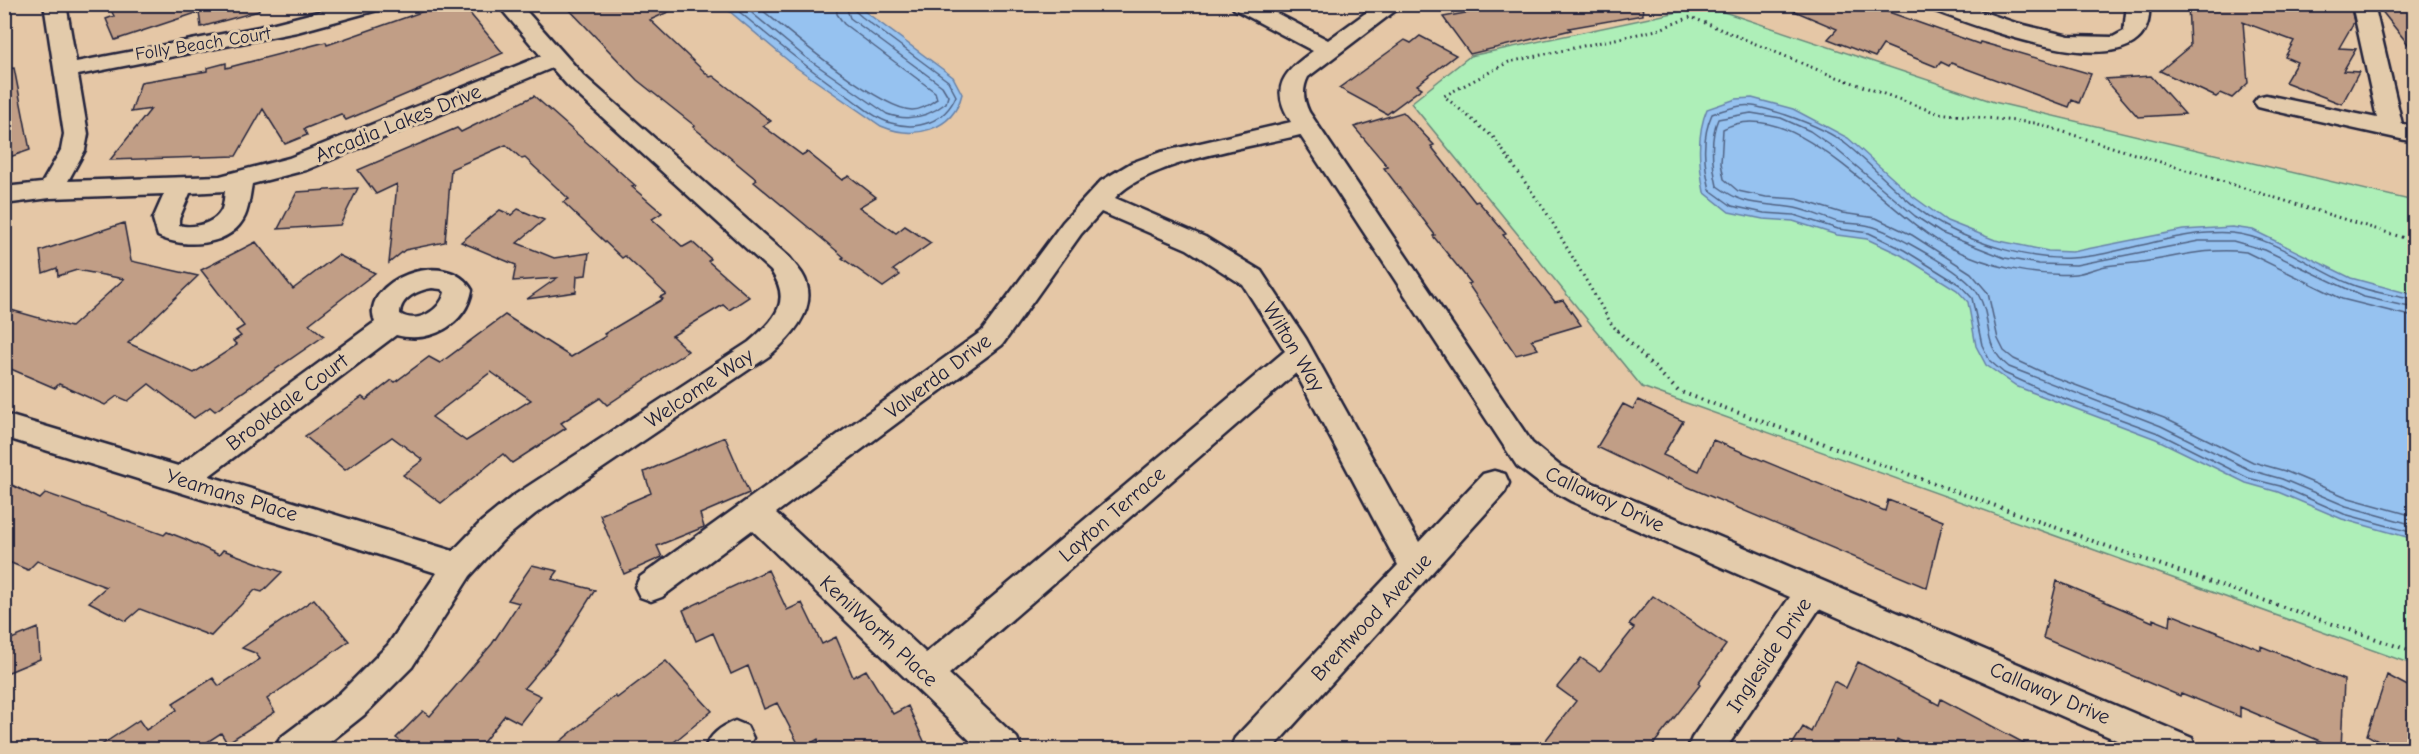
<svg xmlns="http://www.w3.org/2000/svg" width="2419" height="754" viewBox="0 0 2419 754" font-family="'Comic Neue',sans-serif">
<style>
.green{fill:#aeefb8;stroke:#68887a;stroke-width:1.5}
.water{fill:#96c2f0;stroke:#6882a8;stroke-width:1.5}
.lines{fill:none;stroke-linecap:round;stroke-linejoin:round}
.shore{stroke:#506283;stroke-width:1.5}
.building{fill:#c19e86;stroke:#22223b;stroke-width:1.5;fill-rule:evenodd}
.minor-casing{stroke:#22223b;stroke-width:5}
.path-far1{stroke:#22223b;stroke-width:3;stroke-dasharray:1.5 4;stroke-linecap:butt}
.path{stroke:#22223b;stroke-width:4;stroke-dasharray:1.5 5;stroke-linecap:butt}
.minor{fill:#e3cbab;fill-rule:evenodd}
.labels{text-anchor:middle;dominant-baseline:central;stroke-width:6;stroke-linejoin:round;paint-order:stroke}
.far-street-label{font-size:18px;fill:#22223b;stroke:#e3cbab}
.street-label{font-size:21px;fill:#22223b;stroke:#e3cbab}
</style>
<rect width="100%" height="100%" fill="#e5c7a6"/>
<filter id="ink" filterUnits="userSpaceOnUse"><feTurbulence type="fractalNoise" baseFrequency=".0167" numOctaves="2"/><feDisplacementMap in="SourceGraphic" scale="12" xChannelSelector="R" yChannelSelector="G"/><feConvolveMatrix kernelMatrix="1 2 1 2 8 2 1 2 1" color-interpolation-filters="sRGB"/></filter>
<g filter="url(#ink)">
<path class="green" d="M1706,6L1994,102L2414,201V665L1642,387L1411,103L1470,56Z"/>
<path class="water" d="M722,5H856L953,77L962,94C953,131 914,140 881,126L797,68Z
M1752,98L1793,109L1848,138L1911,195L1947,221L1995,240L2048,251L2072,252L2183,230L2232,227L2253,230L2351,278L2414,295V539L2342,519L2278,492L2246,483L2156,439L2018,387L1986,365L1976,346L1968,302L1957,290L1901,255L1867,239L1837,235L1793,221L1763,219L1729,212L1704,192C1699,165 1696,135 1707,109L1736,99Z"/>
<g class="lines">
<path class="shore" d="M730,4C769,37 807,68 849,97C862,106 876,119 891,123C918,131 945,122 956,96L948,81L862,17L854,10L853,4
M741,4L805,57L887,114C909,122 928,117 946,103L948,96L942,86L850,18L845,4
M755,4C784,28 878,109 912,110C922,110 929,104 937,99L935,92L844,24L837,14L836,4
M2414,300C2393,295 2368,292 2348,283C2313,268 2270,236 2232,233C2177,229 2124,255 2071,258C2030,260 1980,245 1944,226C1907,206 1879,171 1847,145C1830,131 1806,122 1786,115C1751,104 1747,101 1712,114C1701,138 1704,164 1710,190L1732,206L1764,213L1794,215L1838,229L1869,233L1904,250L1960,285L1972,298L1982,345L1990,361L2004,373L2044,391L2158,433L2248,478L2280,486L2344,514L2414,533
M2414,308L2364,297L2265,250L2233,241H2199L2076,265L2039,264L2005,258L1941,233L1915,216L1837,150L1810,131L1781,118L1751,113L1718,119C1709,140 1712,164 1717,186C1747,208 1761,202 1795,208C1810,211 1824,218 1838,222C1849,224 1860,223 1870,226C1883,229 1897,237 1908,243C1926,253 1968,276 1978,294C1994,322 1980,344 2009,367L2161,426L2250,470L2282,479L2346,506L2414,525
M2414,317L2342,299L2246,252C2210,247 2177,257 2142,262C2130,264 2118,264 2106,266C2095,268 2086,273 2075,274C2033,277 1988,266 1951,248C1891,221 1795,90 1723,129L1721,163L1724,179L1738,191L1766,197L1797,199L1842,213L1876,218L1912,235L1971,273L1988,293L1998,339L2004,351L2014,359L2051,376L2164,418L2253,462L2285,471L2349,498L2414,516"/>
</g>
<path class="building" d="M108,4H258L259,11L201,27L199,12L115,40L106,19L114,16Z
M444,4H462L503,53L346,120L341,114L304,129L307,135L285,144L263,109L236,156L110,160L151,109L131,112L141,82L207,71V68L226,63V68L326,42L327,45Z
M564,4H686L650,20L710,77L713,76L771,121L763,126L802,155L807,152L842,180L849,176L876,197L859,207L896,233L905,226L931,243L893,270L900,275L883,287L842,258L844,257L754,182L757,180L693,127L695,126L637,80Z
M1516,4H1642L1643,15L1569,28L1571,30L1470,54L1443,17Z
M1778,4H1866L1979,44L1980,42L2005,49L2091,74L2079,103L2072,100L2069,107L1951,63L1949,66L1941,62L1937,67L1883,45L1875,57L1828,39L1837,29Z
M2188,4H2350L2354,22L2339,48L2356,49L2343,71L2359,72L2342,104L2285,82L2297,62L2285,57L2294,41L2243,22L2248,83L2232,98L2221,93L2216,97L2160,71L2190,46Z
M2376,4H2415V53L2377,5Z
M1420,36L1456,55L1417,85L1422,88L1387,114L1339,88L1405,40L1411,43Z
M14,68L30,150L4,159V69Z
M2151,76L2185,114L2138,117L2105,79Z
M534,96L636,186L632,187L662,213L652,219L683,247L692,242L711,259L708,261L749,297L729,310L723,305L672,336L688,351L607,405L600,398L561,423L566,428L512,463L503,454L441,503L403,475L423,460L392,437L345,470L305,436L362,397L366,400L392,380L395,382L429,357L440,363L505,315L571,357L606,336L604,334L663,299L660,297L666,294L625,256L622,258L563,202L569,199L525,158L522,159L506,145L451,169L445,242L405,250L389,263L397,184L376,194L358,170L457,128L461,132ZM491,372L531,400L466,441L432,417Z
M1403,112L1434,145L1431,146L1475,202L1478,201L1506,234L1503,235L1555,302L1563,300L1581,325L1531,340L1538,349L1516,355L1468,284L1471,283L1433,236L1435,235L1384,168L1388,167L1354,127Z
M358,188L340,225L278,229L297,192Z
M518,209L544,220L517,243L554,258L589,253L586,275L577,276L576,292L527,299L557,278L513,281L516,265L461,242L500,210L511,215Z
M124,223L131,261L198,276L128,343L194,373L237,345L233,341L241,336L236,331L244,326L201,270L256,242L293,289L338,255L375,273L309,324L324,336L215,411L210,407L194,418L149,384L128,401L117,396L105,405L59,384L55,388L4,366V308L71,327L124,279L77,270L58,276L57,268L43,273L40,251Z
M1638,400L1683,421L1663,455L1699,471L1713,440L1885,511L1888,500L1943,521L1927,588L1667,478L1666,480L1597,447L1623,404L1633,409Z
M725,437L749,493L700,514L704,527L657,546L662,557L624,574L600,515L651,493L644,472Z
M4,481L40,499L46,493L164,535L167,532L185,539L219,555L223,550L282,572L262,592L255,590L211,636L140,609L126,621L89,602L106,587L37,561L28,570L4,560Z
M532,565L558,571L552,579L595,590L559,647L524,688L541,696L520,723L505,715L477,750H413L396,738L423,711L430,716L492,644L519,603L508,600Z
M768,570L787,610L802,603L822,644L836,637L853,677L866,670L893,714L908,706L928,750H822L818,739L801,749L777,703L764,709L748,666L731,674L713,633L696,641L683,610Z
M2057,581L2153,622V619L2170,626L2171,614L2261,650V646L2344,680L2341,750L2240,707V717L2181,693L2180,696L2043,638Z
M1653,596L1726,645L1698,683L1700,685L1649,750H1538L1576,701L1557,687L1581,658L1600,671L1634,628L1629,625Z
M314,599L349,641L267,699L275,712L227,743L221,733L195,750H94L139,720L146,730L177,710L173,703L213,678L219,686L260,659L255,653L242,648Z
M38,628L40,659L4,674V642Z
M666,661L712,711L674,742L662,750H550L615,696L617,698Z
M1858,662L1939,705L1941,699L2037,750H1917L1897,739L1893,750H1789L1803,727L1811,732L1834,681L1846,688Z
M2387,675L2415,690V750H2394L2367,735Z"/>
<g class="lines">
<g class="minor-casing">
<path id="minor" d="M44,4H66L76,62L259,27L349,4H384L381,9L297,32L78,75L88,134L85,150L68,181L220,176L289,158L541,56L497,4H520L583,75L789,257C796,266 805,275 807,285C815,313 788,340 769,356L535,514L503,540L470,576L412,667L364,715L320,750H275L280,738L340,693L388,645L437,573L4,437V414L178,466L375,322C358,282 447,245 472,290C466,325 430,344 396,335L209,476L453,551L481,522L513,496L749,342C774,320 793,302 771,271L567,85L552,68L306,170L252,184C250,194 249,207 245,216C231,247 183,249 158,236L153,219L164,194L50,198L4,204V187L42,183L61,150L64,134ZM225,191C224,197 224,206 221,211C214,224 192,229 179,225V219L190,193ZM432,288L441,289L445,292C441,310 417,325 400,314C400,298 418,290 432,288Z
M1231,4H1259L1328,40L1378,4H1404L1308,77C1302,89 1303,99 1309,112L1532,443L1560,466L1593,483L2192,738L2197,750H2139L1819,609L1725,750H1687L1692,738L1790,597L1571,501L1539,483L1517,466L1300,135C1251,147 1148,161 1115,198L1205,237L1261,271L1306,339L1419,542L1483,474L1494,471L1505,474L1509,483L1505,492L1271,750H1230L1235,738L1398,565L1296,373L949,674L1017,738L1022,750H980L752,530L662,597L651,601L640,597L635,587L640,577L982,331L1063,222L1101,181L1131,163L1161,152L1291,122C1269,87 1284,72 1313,51L1234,9ZM1101,212L1187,249L1243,285L1285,351L926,653L776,513L1002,345L1081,234Z
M1926,4H1960L2016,23L2069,36L2113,37L2124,31L2127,4H2149C2157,100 1973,24 1929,9Z
M2352,4H2374L2402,124L2414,126V142L2266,109L2258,107L2254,102L2258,97L2266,95L2377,118Z
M735,721L747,726L753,738L747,750H704C710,735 720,727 735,721Z"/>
</g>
<path class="path-far1" d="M1619,332L1612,325L1548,215L1494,138L1444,96L1509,62L1657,30L1691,17L1823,72L1937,113L2035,123L2414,241"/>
<path class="path" d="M1617,330L1678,391L2129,554L2414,652"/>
<use href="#minor" class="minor"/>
</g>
</g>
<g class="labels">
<g class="far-street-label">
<text transform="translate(203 44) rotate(-9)">Folly Beach Court</text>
</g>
<g class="street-label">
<text transform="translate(398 123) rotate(-22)">Arcadia Lakes Drive</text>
<text transform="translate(1294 347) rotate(59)">Wilton Way</text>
<text transform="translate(938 376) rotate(-37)">Valverda Drive</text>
<text transform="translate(699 388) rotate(-34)">Welcome Way</text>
<text transform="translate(287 402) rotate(-37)">Brookdale Court</text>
<text transform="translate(232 495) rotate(17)">Yeamans Place</text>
<text transform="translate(1605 499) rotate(25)">Callaway Drive</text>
<text transform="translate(1112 514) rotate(-41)">Layton Terrace</text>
<text transform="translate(1371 617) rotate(-47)">Brentwood Avenue</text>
<text transform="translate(879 631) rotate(43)">KenilWorth Place</text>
<text transform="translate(1769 655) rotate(-56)">Ingleside Drive</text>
<text transform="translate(2050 693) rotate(23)">Callaway Drive</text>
</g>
</g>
<rect width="2419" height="754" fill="none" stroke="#e3cbab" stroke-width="24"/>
<rect x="12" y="12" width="2395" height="730" fill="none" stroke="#22223b" stroke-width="2" filter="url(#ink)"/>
</svg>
